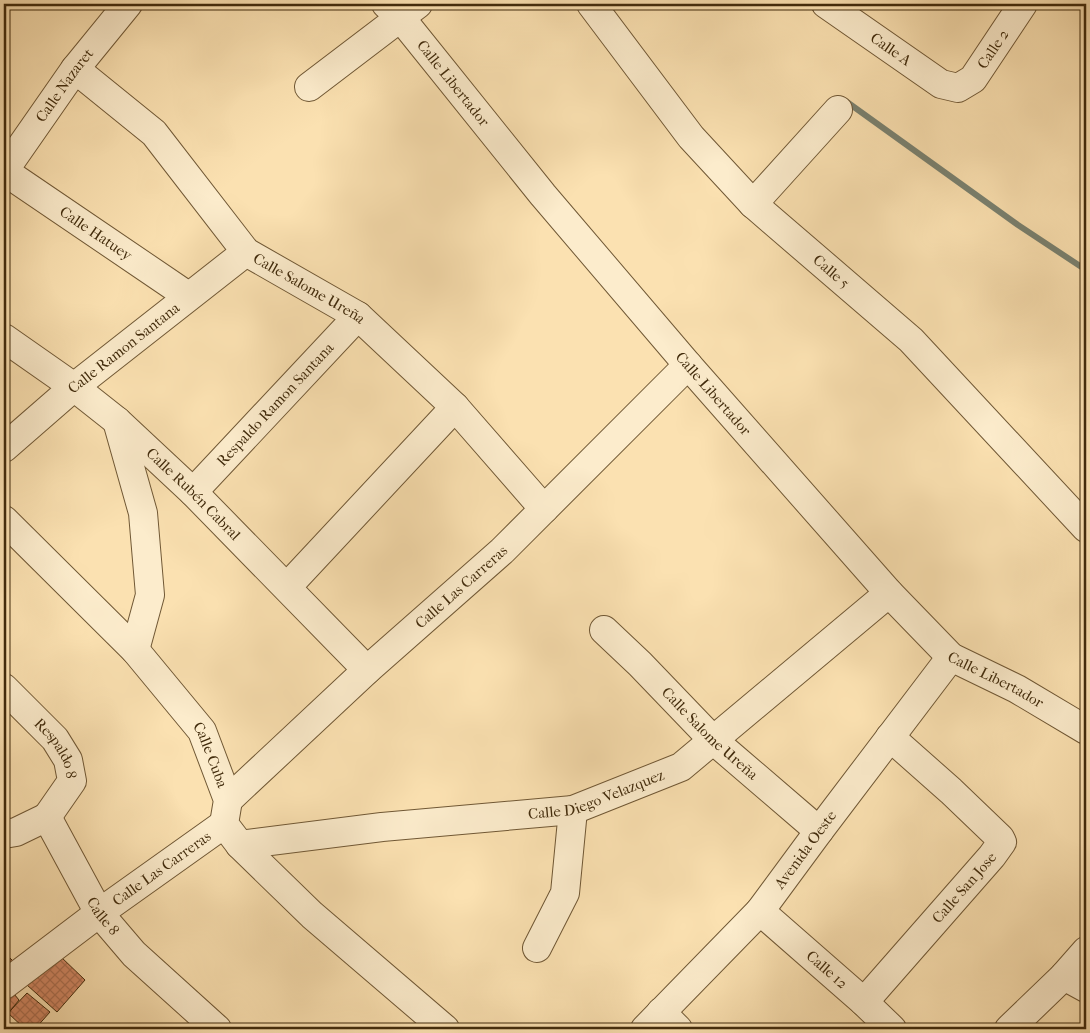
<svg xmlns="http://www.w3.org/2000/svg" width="1090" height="1033" viewBox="0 0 1090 1033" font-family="'IM FELL French Canon',serif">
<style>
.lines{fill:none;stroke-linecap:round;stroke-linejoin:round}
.stream{stroke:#7a8271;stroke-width:6}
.building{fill:url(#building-cross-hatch);stroke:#412b0c}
.minor-casing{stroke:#705835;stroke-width:30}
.minor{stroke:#fceccc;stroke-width:28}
.labels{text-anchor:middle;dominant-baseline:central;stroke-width:4;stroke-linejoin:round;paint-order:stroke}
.street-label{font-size:15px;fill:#412b0c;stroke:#fceccc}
</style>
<defs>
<pattern id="building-cross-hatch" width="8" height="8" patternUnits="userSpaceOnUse" patternTransform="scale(1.25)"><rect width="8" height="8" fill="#d38966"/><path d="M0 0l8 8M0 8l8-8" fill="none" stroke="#ad7052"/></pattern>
</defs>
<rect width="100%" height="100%" fill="#fbe1b1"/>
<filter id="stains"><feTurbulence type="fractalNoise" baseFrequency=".004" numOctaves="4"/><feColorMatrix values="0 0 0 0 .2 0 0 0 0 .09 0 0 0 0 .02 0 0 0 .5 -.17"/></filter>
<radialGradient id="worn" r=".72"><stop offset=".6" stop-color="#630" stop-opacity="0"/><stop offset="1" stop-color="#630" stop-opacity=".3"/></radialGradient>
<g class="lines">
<path class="stream" d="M847,102L1018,225L1086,270"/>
</g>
<path class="building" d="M4,952L13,961L4,970Z
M60,956L85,980L57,1012L27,985Z
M10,989L19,1000L4,1019V995Z
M27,993L50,1012L35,1029H25L8,1013Z"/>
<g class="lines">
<g class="minor-casing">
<g id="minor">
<path id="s1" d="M386,4L400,17L543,195L688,365L889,593L951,657L1017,689L1086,730"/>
<path id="s2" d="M591,4L691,137L753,204L911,340L1086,528"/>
<path id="s3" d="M826,4L941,84L958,88L973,79L1023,4"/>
<path id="s4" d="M75,69L154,133L246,252L358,316L455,407L544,509"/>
<path d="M309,87L418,4"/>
<path id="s5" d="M4,171L188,296"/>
<path id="s6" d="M4,171L75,69L128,4"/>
<path d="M753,204L838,110"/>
<path id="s7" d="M4,338L74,387L117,421L193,492L367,670"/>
<path d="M117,421L143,513L150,595L135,650"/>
<path id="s8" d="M4,448L74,387L246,252"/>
<path id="s9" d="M193,492L358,316"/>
<path id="s10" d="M4,520L135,650L202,731L228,800L224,824L240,845L312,915L445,1029"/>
<path d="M287,587L455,407"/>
<path id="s11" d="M604,630L640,664L713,740L819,831"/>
<path id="s12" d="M4,688L55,739L68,760L72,781L47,817"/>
<path id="s13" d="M228,800L367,670L502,551L688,365"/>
<path id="s14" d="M47,817L99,913L134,954L217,1029"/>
<path d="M4,834L16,832L47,817"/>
<path id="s15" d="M240,845L382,827L573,810L681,767L889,593"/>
<path id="s16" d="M760,911L864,1002L892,1029"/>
<path d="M537,948L565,893L573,810"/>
<path d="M1064,976L1086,988"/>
<path id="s17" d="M4,985L99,913L224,824"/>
<path id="s18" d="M864,1002L992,856L1002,842L1000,838L951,791L890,737"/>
<path d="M661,1012L678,1029"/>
<path id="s19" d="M645,1029L760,911L819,831L951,657"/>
<path d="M1009,1029L1064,976L1086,951"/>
</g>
</g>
<use href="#minor" class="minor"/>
</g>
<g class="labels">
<g class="street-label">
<text stroke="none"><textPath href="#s3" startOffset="79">Calle A</textPath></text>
<text stroke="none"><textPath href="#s3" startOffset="211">Calle 2</textPath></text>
<text stroke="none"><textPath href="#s1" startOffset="104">Calle Libertador</textPath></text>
<text stroke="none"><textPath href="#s6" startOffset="105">Calle Nazaret</textPath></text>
<text stroke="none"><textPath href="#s5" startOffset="111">Calle Hatuey</textPath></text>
<text stroke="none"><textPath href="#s2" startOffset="361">Calle 5</textPath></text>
<text stroke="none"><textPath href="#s4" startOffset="325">Calle Salome Ureña</textPath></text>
<text stroke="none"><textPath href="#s8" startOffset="156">Calle Ramon Santana</textPath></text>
<text stroke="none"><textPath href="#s1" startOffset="509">Calle Libertador</textPath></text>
<text stroke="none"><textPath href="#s9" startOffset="120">Respaldo Ramon Santana</textPath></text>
<text stroke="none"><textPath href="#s7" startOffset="246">Calle Rubén Cabral</textPath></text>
<text stroke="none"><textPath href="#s13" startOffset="316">Calle Las Carreras</textPath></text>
<text stroke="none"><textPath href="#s1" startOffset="914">Calle Libertador</textPath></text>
<text stroke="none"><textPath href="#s11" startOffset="148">Calle Salome Ureña</textPath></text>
<text stroke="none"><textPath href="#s12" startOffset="81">Respaldo 8</textPath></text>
<text stroke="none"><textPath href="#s10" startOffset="315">Calle Cuba</textPath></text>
<text stroke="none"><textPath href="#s15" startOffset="361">Calle Diego Velazquez</textPath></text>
<text stroke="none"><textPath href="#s19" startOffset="241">Avenida Oeste</textPath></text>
<text stroke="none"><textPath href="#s17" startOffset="196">Calle Las Carreras</textPath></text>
<text stroke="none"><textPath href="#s18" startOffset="152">Calle San Jose</textPath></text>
<text stroke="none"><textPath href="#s14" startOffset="114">Calle 8</textPath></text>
<text stroke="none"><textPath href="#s16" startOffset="89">Calle 12</textPath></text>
</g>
</g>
<rect width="1090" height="1033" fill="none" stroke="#fbe1b1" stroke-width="20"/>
<rect x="5" y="5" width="1080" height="1023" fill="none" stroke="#412b0c" stroke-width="2.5"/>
<rect x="10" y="10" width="1070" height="1013" fill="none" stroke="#412b0c"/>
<rect width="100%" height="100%" filter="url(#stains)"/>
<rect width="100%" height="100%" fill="url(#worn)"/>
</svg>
